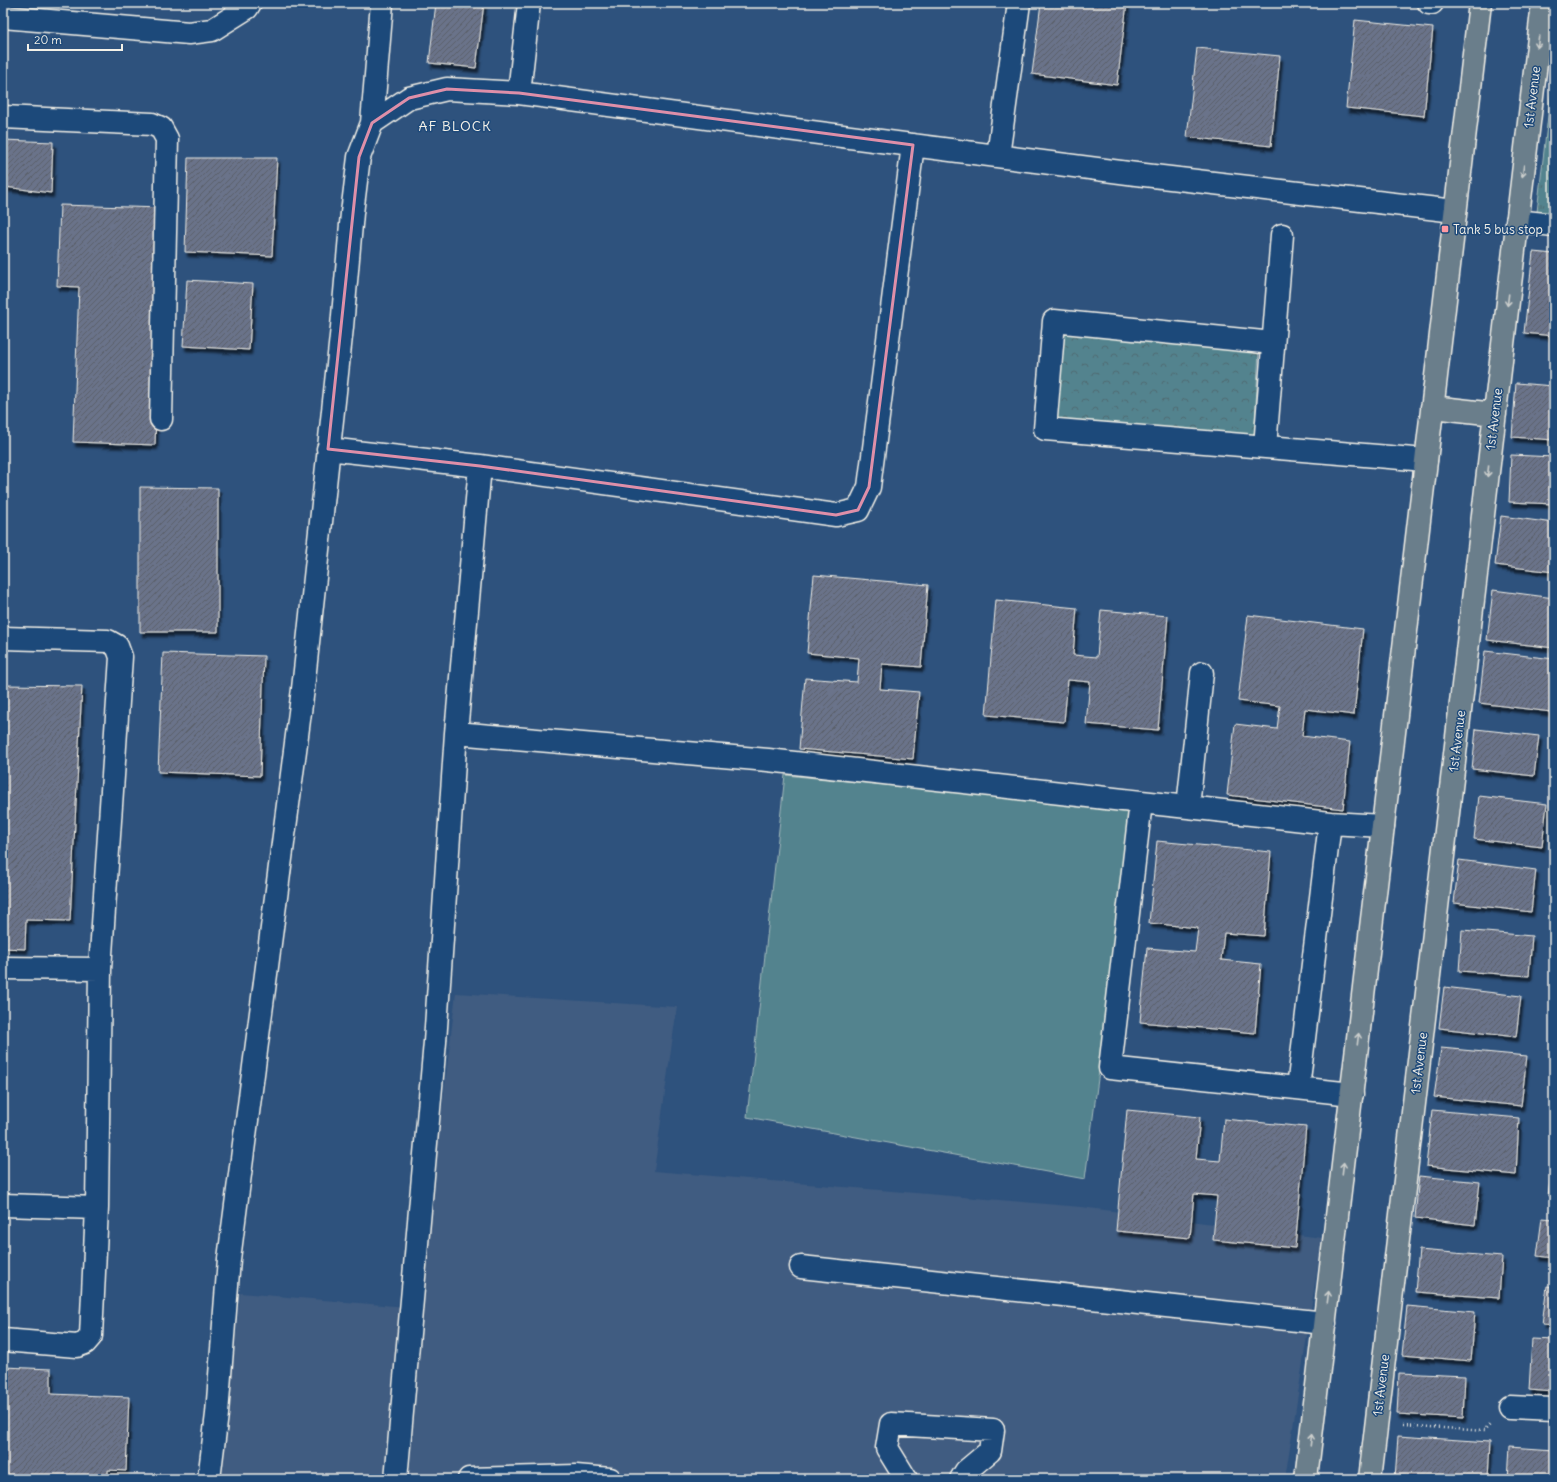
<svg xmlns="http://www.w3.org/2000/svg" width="1557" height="1482" viewBox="0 0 1557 1482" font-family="Delius,sans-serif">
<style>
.built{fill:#405c81}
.grass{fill:url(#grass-tufts);stroke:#a4babb}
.park{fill:url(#park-crowns);stroke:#a4babb}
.garden{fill:#53838e;stroke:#a4babb}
.building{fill:url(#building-hatch);stroke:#f4f1e8;filter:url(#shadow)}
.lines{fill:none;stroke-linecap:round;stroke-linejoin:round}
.minor-casing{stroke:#f4f1e8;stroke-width:25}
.major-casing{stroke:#f4f1e8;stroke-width:25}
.path{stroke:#f4f1e8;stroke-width:2.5;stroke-dasharray:1 3;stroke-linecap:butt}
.minor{stroke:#1f4a7a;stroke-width:22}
.major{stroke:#6b7e8b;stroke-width:22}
.oneway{stroke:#cbcecc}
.marked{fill:none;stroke:#de8fa9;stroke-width:3;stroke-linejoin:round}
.poi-dot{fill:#ff9aa2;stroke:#1f4a7a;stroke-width:1.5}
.labels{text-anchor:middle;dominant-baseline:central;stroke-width:3;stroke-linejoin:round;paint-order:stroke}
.street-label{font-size:13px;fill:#f4f1e8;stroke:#1f4a7a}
.poi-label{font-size:13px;fill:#f4f1e8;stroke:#1f4a7a;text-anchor:start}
.neighbourhood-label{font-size:14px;letter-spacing:1px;fill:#f4f1e8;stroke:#1f4a7a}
</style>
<defs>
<pattern id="grass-tufts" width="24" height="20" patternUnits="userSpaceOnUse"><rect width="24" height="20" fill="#53838e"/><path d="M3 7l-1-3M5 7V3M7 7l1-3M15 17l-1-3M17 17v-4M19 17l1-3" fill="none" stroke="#4f6b71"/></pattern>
<pattern id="park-crowns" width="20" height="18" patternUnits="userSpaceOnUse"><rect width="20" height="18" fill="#53838e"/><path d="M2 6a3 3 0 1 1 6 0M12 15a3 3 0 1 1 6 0" fill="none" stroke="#4f6b71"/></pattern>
<pattern id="building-hatch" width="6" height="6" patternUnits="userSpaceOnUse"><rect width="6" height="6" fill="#6a738a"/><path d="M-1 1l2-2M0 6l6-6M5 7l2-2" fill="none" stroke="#5a5e68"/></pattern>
<filter id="shadow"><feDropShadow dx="2.5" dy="4.5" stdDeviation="1" flood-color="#0009"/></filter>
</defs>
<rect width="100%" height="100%" fill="#2e527d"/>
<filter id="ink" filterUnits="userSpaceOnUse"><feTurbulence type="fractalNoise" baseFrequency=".025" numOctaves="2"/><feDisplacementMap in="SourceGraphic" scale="8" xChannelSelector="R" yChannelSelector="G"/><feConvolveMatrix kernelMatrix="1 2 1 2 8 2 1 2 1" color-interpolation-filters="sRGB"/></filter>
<g filter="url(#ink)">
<path class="built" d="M456,993L677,1007L654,1171L1081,1207L1322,1238L1285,1479H222L240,1293L418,1308Z"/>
<path class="grass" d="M1554,63V214L1537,212Z"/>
<path class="park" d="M1062,332L1259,350L1254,439L1055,420Z"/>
<path class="garden" d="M785,775L1133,809L1085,1179L747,1117Z"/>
<path class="building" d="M436,3H484L476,68L429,63Z
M1041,3H1127L1117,85L1032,74Z
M1355,20L1433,28L1424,116L1346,108Z
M1197,48L1280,56L1271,146L1187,137Z
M3,140L53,142L51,193L5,187L3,230Z
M188,158H277L272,256L185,252Z
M60,205L163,208L155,445L73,442L79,287L57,286Z
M1533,252L1554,254V336L1524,333Z
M187,280L253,284L249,350L183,346Z
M1516,383L1554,386V440L1512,437Z
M1511,455L1554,457V504L1509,502Z
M140,487L218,488V632H140Z
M1501,516L1554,523V572L1495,565Z
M814,575L928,585L921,667L882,664L880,689L919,692L913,759L799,749L805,678L857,682L859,658L807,653Z
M1493,590L1554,598V648L1487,640Z
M996,600L1077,608L1073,655L1097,657L1101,610L1168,616L1158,730L1086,724L1090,682L1068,680L1064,722L986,715Z
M1248,615L1363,629L1354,715L1305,709L1302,736L1350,742L1343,809L1227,795L1235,724L1277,729L1280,706L1238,701Z
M1485,651L1554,659V689L1551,712L1479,703Z
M163,653L264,656L260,776L158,772Z
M3,685L82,686L70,921L26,920L25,949L3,948Z
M1476,729L1539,736L1534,776L1472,769Z
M1479,796L1547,804L1542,847L1474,839Z
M1157,841L1271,852L1264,936L1224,933L1221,960L1261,964L1255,1033L1140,1022L1147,948L1195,952L1198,928L1149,923Z
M1459,860L1536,870L1531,912L1454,903Z
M1462,930L1532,936L1529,976L1459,971Z
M1444,987L1521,996L1516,1037L1439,1028Z
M1441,1048L1527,1056L1521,1106L1434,1097Z
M1127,1110L1200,1117L1196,1159L1220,1161L1224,1119L1306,1127L1295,1248L1213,1240L1217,1196L1194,1194L1190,1238L1116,1231Z
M1432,1110L1519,1118L1516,1175L1426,1166Z
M1553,1157H1554V1196H1548Z
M1419,1176L1480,1182L1475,1225L1415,1218Z
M1542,1218L1554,1219V1258L1537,1256Z
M1419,1250L1502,1257L1499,1298L1415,1292Z
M1547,1286L1554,1287V1325L1542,1324Z
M1407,1306L1475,1312L1471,1361L1402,1355Z
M1532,1339L1554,1340V1392L1529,1390Z
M4,1367L51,1369V1394L129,1397L126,1471L108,1470V1479H3Z
M1399,1373L1465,1376L1463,1418L1397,1414Z
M1398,1436L1490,1442L1488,1479H1395Z
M1510,1447L1554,1450V1479H1508Z"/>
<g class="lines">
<g class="minor-casing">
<path id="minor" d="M1429,3H1432
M3,17L189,33L212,30L247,8L250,3
M519,93L529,3
M3,117L152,124L161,128L167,139L161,419
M372,123L382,3
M998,156L1019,3
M1517,221L1554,225
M1273,343L1054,321L1045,429L1426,460
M1265,447L1282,235
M328,449L480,466L836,515L858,510L869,487L913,145
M3,638L108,641L117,646L121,657L100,969L97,1208L91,1336L85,1343L77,1346L3,1340
M456,733L768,760L1141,802L1110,1068L1352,1094
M1141,802L1188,807L1202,673
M1188,807L1330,823L1298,1088
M1330,823L1383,826
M3,968L100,969
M3,1205L97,1208
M801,1267L1325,1323
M1510,1407L1554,1409
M209,1479L217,1414L229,1259L303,689L342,327L352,213L359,157L372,123L409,98L447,89L519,93L788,129L1136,174L1455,211
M396,1479L435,1042L456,733L480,466
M469,1479L576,1476L610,1479
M906,1479L887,1448L891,1424L993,1430L990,1451L966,1471L961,1479"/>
</g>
<g class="major-casing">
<path id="major" d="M1432,407L1495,414
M1306,1479L1480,3
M1370,1479L1543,3"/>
</g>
<path class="path" d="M1403,1425L1484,1431L1490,1425"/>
<use href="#minor" class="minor"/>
<use href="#major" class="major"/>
</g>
<defs><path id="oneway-shaft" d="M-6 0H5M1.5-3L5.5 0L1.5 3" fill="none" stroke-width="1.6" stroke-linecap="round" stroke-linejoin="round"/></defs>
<g class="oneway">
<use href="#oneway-shaft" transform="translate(1538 42) rotate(97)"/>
<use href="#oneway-shaft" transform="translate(1523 171) rotate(97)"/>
<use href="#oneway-shaft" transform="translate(1508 300) rotate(97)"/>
<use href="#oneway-shaft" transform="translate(1488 471) rotate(97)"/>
<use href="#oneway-shaft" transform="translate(1358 1039) rotate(-83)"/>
<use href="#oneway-shaft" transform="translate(1343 1168) rotate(-83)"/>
<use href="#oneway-shaft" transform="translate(1328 1297) rotate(-83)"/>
<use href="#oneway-shaft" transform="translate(1311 1440) rotate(-83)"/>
</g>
</g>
<path class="marked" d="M447,89L519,93L913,145L869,487L858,510L836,515L480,466L328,449L359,157L372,123L409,98Z"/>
<rect class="poi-dot" x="1441" y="225" width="8" height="8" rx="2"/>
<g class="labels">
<g class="street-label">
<text transform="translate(1532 97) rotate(-83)">1st Avenue</text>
<text transform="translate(1494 419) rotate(-83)">1st Avenue</text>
<text transform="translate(1457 741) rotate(-83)">1st Avenue</text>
<text transform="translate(1419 1063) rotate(-83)">1st Avenue</text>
<text transform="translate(1381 1385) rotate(-83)">1st Avenue</text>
</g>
<g class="poi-label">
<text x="1453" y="229">Tank 5 bus stop</text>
</g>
<g class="neighbourhood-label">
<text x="455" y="126">AF BLOCK</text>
</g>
</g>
<rect width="1557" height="1482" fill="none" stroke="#1f4a7a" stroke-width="16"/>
<rect x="8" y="8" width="1541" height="1466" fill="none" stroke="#f4f1e8" stroke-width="1.5" filter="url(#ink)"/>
<path d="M28 44v6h94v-6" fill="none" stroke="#f4f1e8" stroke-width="2"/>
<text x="34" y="44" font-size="12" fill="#f4f1e8" stroke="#1f4a7a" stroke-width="3" paint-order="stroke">20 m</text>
</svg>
